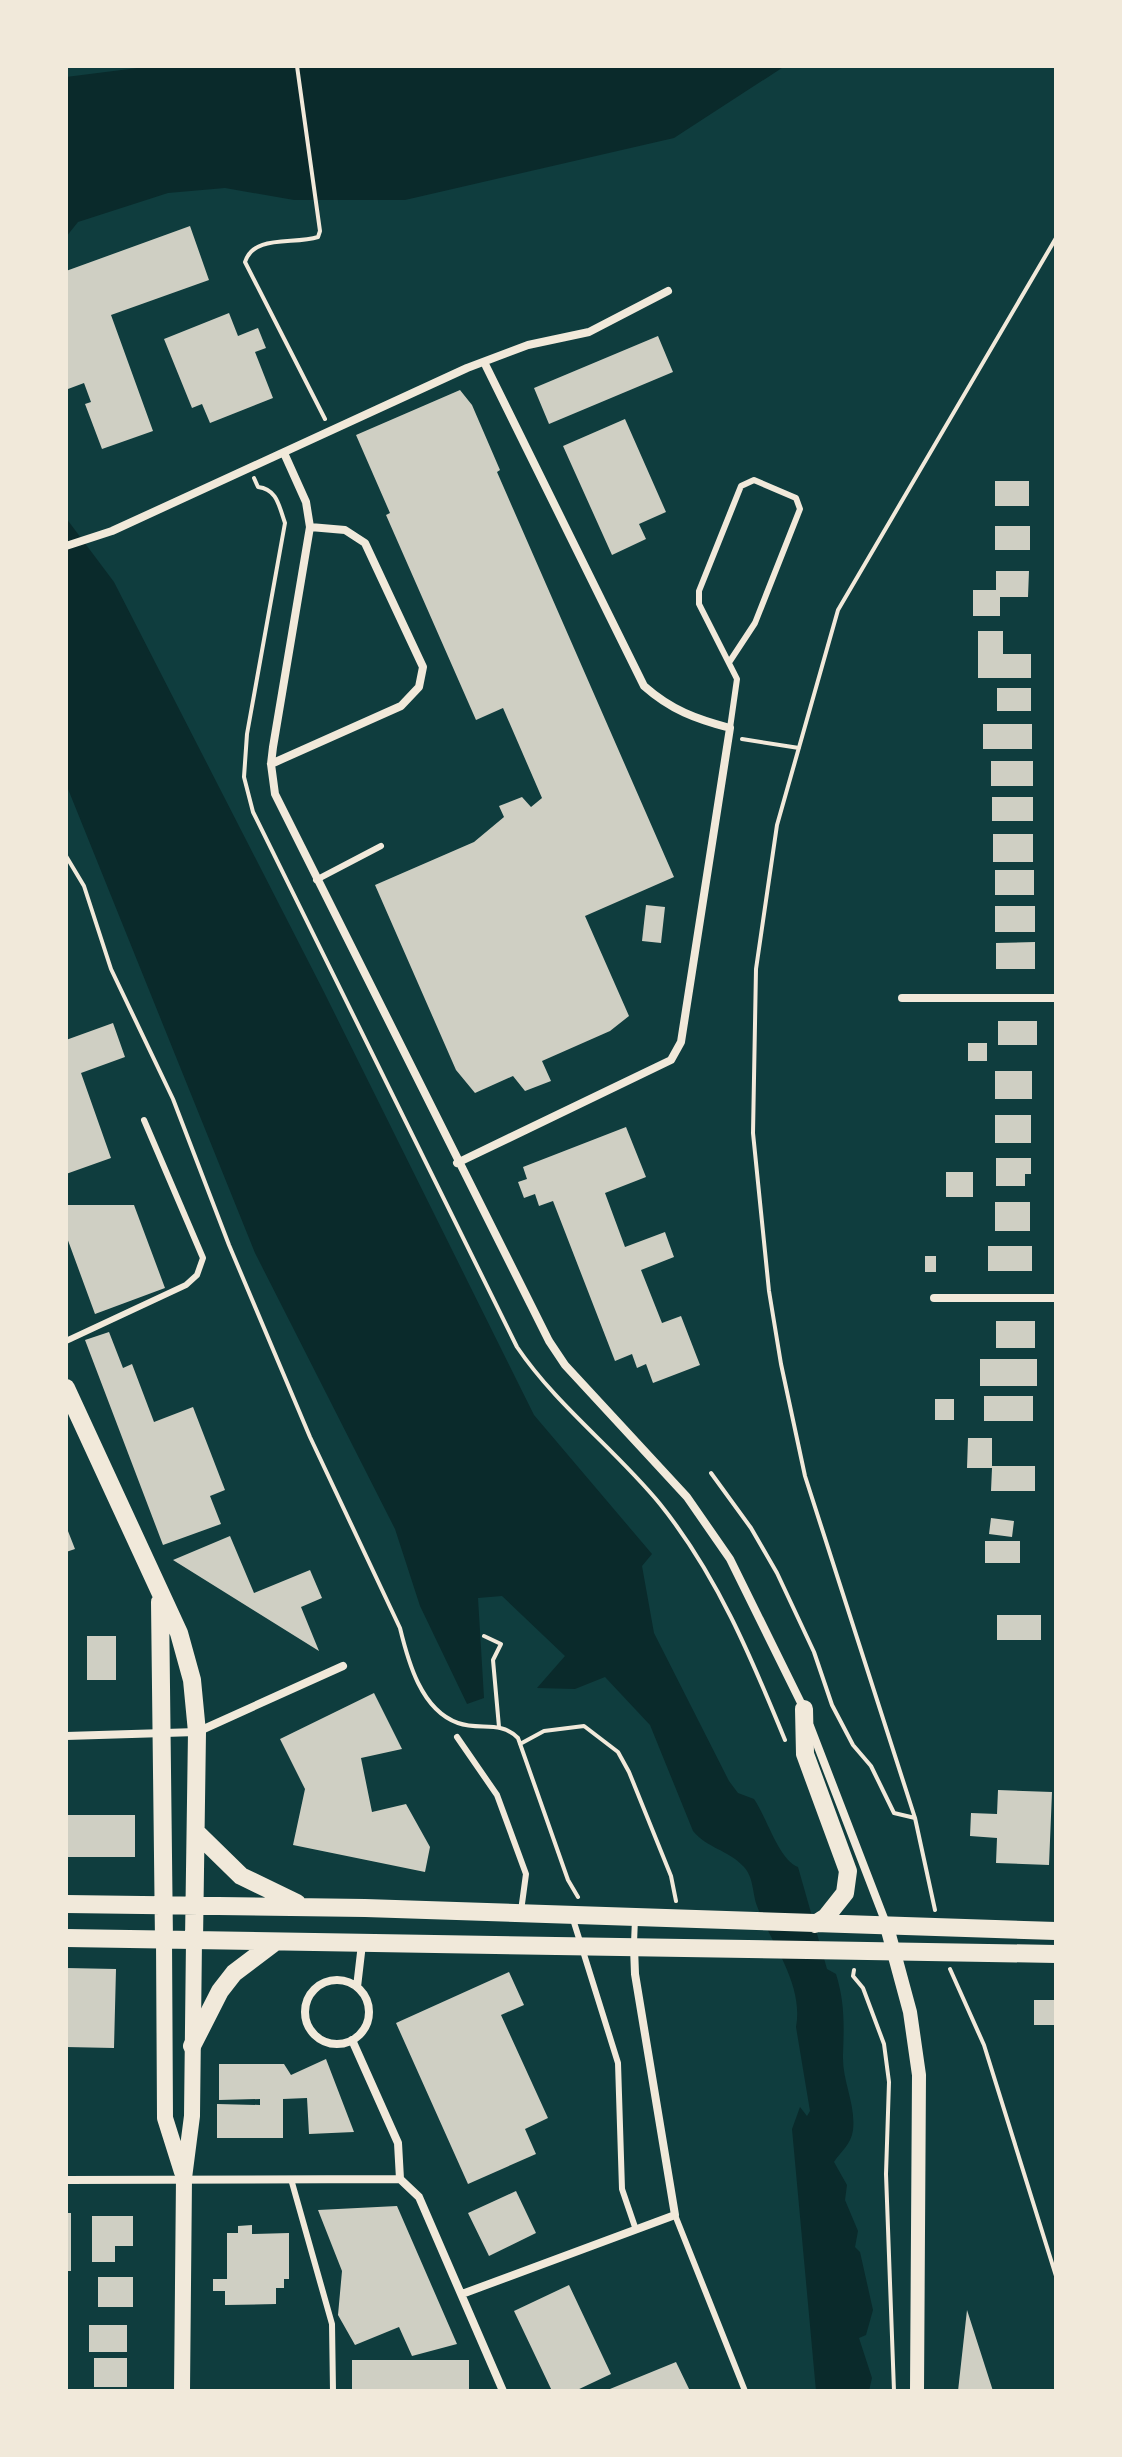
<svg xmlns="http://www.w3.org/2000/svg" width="1122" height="2457" viewBox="0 0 1122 2457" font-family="'PT Sans',sans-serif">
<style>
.water{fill:#0a2a2b}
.building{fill:#cfcfc3}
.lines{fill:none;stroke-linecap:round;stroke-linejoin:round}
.path{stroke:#f1e9da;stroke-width:4}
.service{stroke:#f1e9da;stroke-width:6}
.minor{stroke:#f1e9da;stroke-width:8}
.tertiary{stroke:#f1e9da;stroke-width:14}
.secondary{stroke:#f1e9da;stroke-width:16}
.primary{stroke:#f1e9da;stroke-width:18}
</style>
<rect width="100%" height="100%" fill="#0f3d3e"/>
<path class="water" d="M153,66H785L674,138L405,200H294L225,188L168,193L78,222L66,237V77Z
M66,518L114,582L324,992L534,1415L652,1554L642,1566L654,1633L729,1781L738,1793L754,1799C766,1816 779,1860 798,1867L827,1969L836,1974C845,2003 844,2026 843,2055C842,2081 856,2104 853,2130C851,2145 841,2151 834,2162L847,2185L845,2200L858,2231L855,2247L860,2252L873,2310L866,2335L859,2338L872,2378L869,2391H816L792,2129L800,2107L807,2116L810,2111L796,2027C804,1984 771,1944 757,1906C752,1892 754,1877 743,1866C728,1850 707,1848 693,1831L650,1725L605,1677L575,1689L537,1688L565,1656L502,1596L478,1598L484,1698L467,1704L420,1606L395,1529L255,1253L66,784Z"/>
<path class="building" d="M190,226L209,280L111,315L153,431L102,449L85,404L91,402L84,383L68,389L66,383V271Z
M229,313L238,336L258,328L266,348L255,352L273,398L210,423L202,404L192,408L164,339Z
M658,336L673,372L549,424L534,388Z
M460,390L472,405L500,470L497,472L674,877L585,916L629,1016L610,1031L542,1061L551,1081L525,1091L513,1076L475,1093L456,1070L375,885L474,842L504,817L499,806L522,797L531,807L542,798L503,708L476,720L386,515L390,513L356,435Z
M625,419L666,512L639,524L646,539L612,555L563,446Z
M995,481H1029V506H995Z
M995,526H1030V550H995Z
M996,571H1029L1028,597H1000V616H973V590H996Z
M978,631H1003V654H1031V678H978Z
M997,688H1031V711H997Z
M983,724H1032V749H983Z
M991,761H1033V786H991Z
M992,797H1033V821H992Z
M993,834H1033V862H993Z
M995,870H1034V895H995Z
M646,905L665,907L661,943L642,941Z
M995,906H1035V932H995Z
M1035,942V969H996V943Z
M998,1021H1037V1045H998Z
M113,1023L125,1057L81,1073L111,1158L66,1174V1040Z
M968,1043H987V1061H968Z
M995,1071H1032V1099H995Z
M995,1115H1031V1143H995Z
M626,1127L646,1177L605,1193L625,1247L665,1232L674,1257L641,1270L662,1323L681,1316L700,1365L653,1383L646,1364L637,1368L632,1354L615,1361L553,1201L539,1206L535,1194L524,1198L518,1182L527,1179L523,1167Z
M996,1158H1031V1174H1025V1186H996Z
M946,1172H973V1197H946Z
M995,1202H1030V1231H995Z
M66,1205H134L165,1288L95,1314L66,1235Z
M988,1246H1032V1271H988Z
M925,1256H936V1272H925Z
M996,1321H1035V1348H996Z
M109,1332L123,1368L132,1364L154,1422L193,1407L225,1490L210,1496L221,1524L163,1545L85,1340Z
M980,1359H1037V1386H980Z
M984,1396H1033V1421H984Z
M935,1399H954V1420H935Z
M968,1438H992V1466H1035V1491H991L992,1468H967Z
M991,1518L1014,1521L1012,1537L989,1534Z
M66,1526L75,1549L66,1552Z
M230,1536L254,1593L310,1570L322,1598L301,1607L319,1651L173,1560Z
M985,1541H1020V1563H985Z
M997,1615H1041V1640H997Z
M87,1636H116V1680H87Z
M374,1693L402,1749L361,1758L372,1812L406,1804L430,1847L425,1872L293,1845L305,1789L280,1739Z
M998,1790L1052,1792L1049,1865L996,1863L997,1838L970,1836L971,1813L997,1814Z
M66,1815H135V1857H66Z
M66,1968L116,1969L114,2048L66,2047Z
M509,1972L524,2005L501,2015L548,2118L525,2129L536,2154L468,2184L396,2023Z
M1034,2000H1056V2025H1034Z
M326,2059L354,2132L309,2134L307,2098L283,2099V2138H217V2104L260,2105V2099L219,2100V2064H284L291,2075Z
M516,2191L536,2233L489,2256L468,2213Z
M397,2206L457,2344L412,2356L399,2327L355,2345L338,2315L342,2271L318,2210Z
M66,2213H71V2271H66Z
M92,2216H133V2246H115V2262H92Z
M252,2225V2234L289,2233V2279H284V2288H276V2304L225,2305V2291H213V2279H227V2233H238V2226Z
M98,2277H133V2307H98Z
M569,2285L611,2374L575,2391H552L514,2311Z
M967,2310L993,2391H958Z
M89,2325H127V2352H89Z
M94,2358H127V2387H94Z
M352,2360H469V2391H352Z
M676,2362L690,2391H605Z"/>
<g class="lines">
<path class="path" d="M297,66L320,231L318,237C293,245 254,234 245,262L325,419
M254,478L258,487C277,489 279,506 285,523L247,734L244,777L253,812L517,1347C557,1406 615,1449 660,1504C717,1575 751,1657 785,1740
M742,739L799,748
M66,856L84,886L111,969L173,1099L229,1245L310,1437L400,1628C408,1661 421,1710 458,1723C480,1731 500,1720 518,1738L568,1880L578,1897
M711,1473L751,1528L777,1573L814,1652L832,1705L853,1745L871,1766L894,1813L915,1818
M484,1636L501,1644L493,1660L499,1727
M520,1744L544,1731L584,1726L618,1752L629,1772L671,1876L676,1901
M935,1910L915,1818L805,1476L781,1364L769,1291L753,1133L756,969L777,825L838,610L1056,238
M950,1969L984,2045L1056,2276
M854,1970L853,1976L863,1988L884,2044L889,2082L886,2174L894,2391"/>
<path class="service" d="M730,661L755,623L800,509L796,498L754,480L741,486L699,591V604L737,679L730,728
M316,880L381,846
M66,1341L186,1285L197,1275L203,1258L144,1120
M457,1737L497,1795L526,1874L521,1911
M572,1916L618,2063L622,2189L636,2230
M634,1943L635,1919
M291,2179L332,2324L333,2391
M675,2215L745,2391"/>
<path class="minor" d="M284,453L306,502L310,527L273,747L271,764L275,794L549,1341L565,1365L687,1497L730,1559L804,1709
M66,546L112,531L467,368L528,345L589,332L668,291
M271,764L401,706L419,687L423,667L365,543L345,530L310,527
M902,998H1056
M457,1163L671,1060L681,1042L730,728C696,719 671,710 644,686L484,362
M934,1298H1056
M810,1726L887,1926
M66,1736L197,1732L343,1666
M305 2012a32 32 0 1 1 64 0a32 32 0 1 1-64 0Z
M357,1987L362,1944
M352,2040L398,2143L400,2179L419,2197L503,2391
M66,2180L400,2179
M462,2294L675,2215L635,1974L634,1947"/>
<path class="tertiary" d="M887,1927L910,2012L919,2075L917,2391"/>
<path class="secondary" d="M164,1940L165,2118L182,2172
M182,2391L184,2178L192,2116L194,1940"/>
<path class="primary" d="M66,1388L179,1633L192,1680L197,1732L194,1940
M160,1602L164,1940
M804,1709L805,1754L848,1871L845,1893L826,1917L815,1924
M196,1832L241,1876L297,1903
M66,1904L365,1908L1056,1931
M66,1938L1056,1954
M192,2046L220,1991L234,1973L275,1942"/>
</g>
<rect width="1122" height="2457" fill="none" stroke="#f1e9da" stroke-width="136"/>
</svg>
